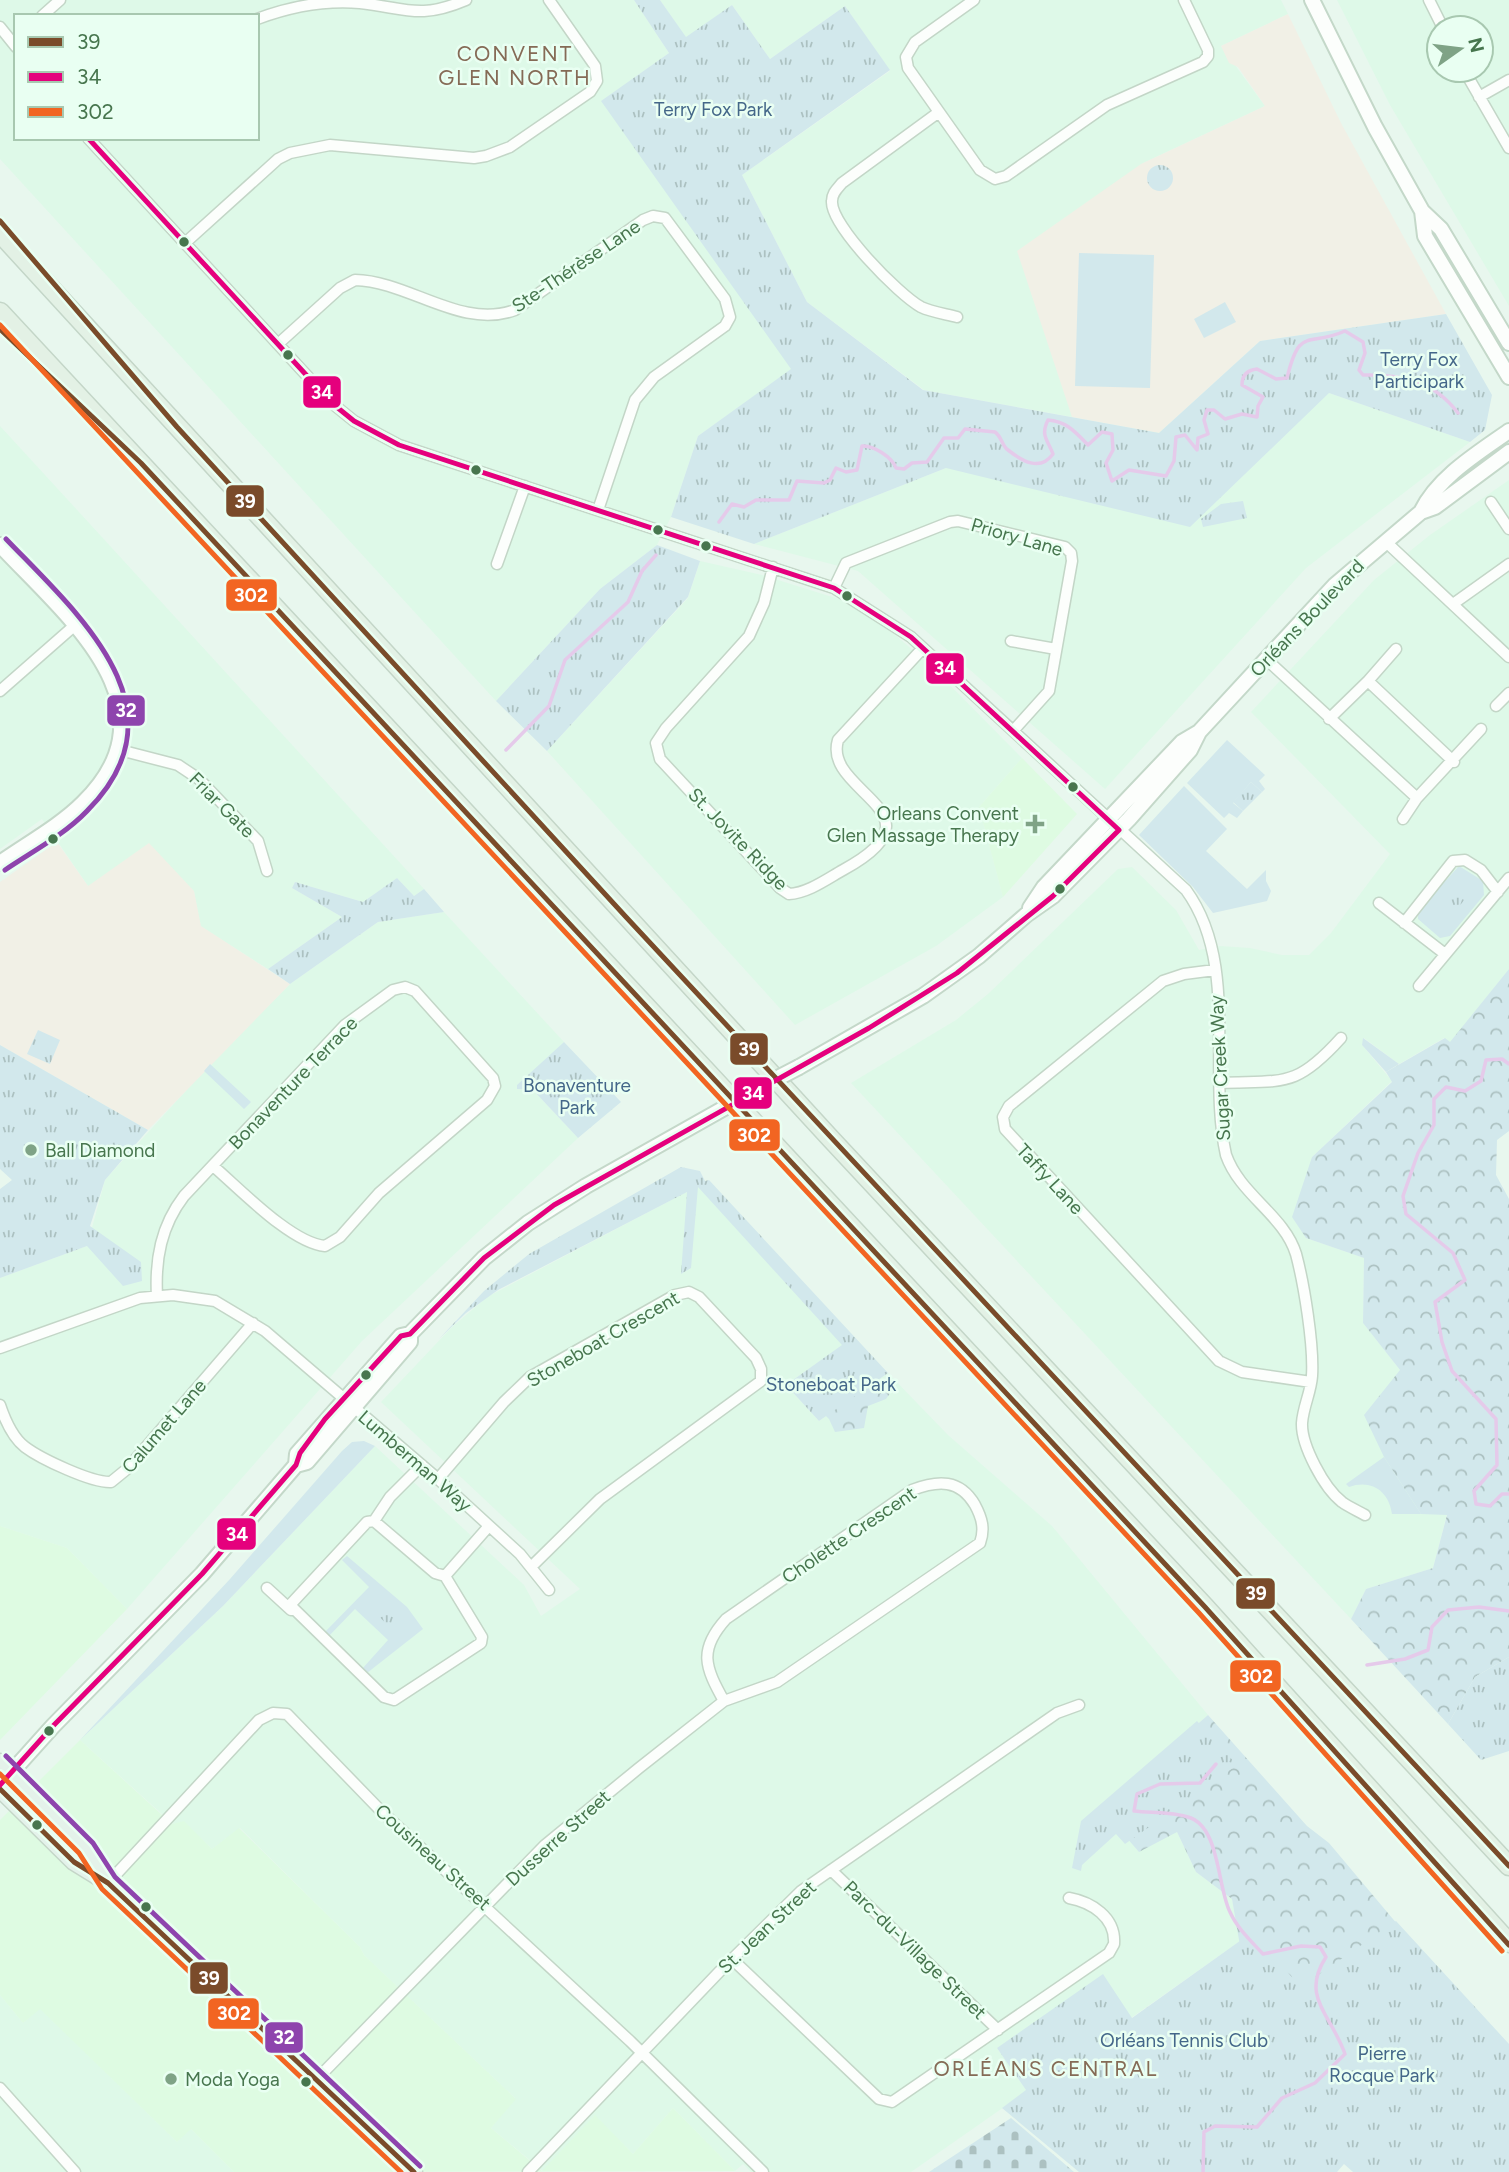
<svg xmlns="http://www.w3.org/2000/svg" width="1509" height="2172" viewBox="0 0 1509 2172" font-family="Figtree,sans-serif">
<style>
.residential{fill:#def9e8;fill-rule:evenodd}
.commercial{fill:#defbe2}
.education{fill:#f1f0e6}
.green{fill:#d2e8ec}
.forest{fill:url(#forest-crowns)}
.cemetery{fill:url(#cemetery-stones)}
.park{fill:url(#park-tufts)}
.lines{fill:none;stroke-linecap:round;stroke-linejoin:round}
.stream{stroke:#e5caea;stroke-width:3.5}
.street-casing{stroke:#c3d6c7;stroke-width:13}
.secondary-casing{stroke:#c4d8c9;stroke-width:18}
.primary-casing{stroke:#c4d6c8;stroke-width:19}
.highway-casing{stroke:#c4d6c8;stroke-width:21}
.street{stroke:#fcfefc;stroke-width:10}
.secondary{stroke:#fcfefc;stroke-width:14}
.primary{stroke:#e4f2ea;stroke-width:16}
.highway{stroke:#e3f1e5;stroke-width:18}
.secondary-bridge-casing{stroke:#c4d8c9;stroke-width:18;stroke-linecap:butt}
.secondary-bridge{stroke:#fcfefc;stroke-width:14}
.bus-1-casing{stroke:#e9fff2;stroke-width:10}
.bus-2-casing{stroke:#e9fff2;stroke-width:10}
.bus-3-casing{stroke:#e9fff2;stroke-width:10}
.bus-4-casing{stroke:#e9fff2;stroke-width:10}
.bus-1{stroke:#7a4b2a;stroke-width:5}
.bus-2{stroke:#e5007d;stroke-width:5}
.bus-3{stroke:#f26522;stroke-width:5}
.bus-4{stroke:#8e44ad;stroke-width:5}
.bus-dot{fill:#47764e;stroke:#e9fff2;stroke-width:2.5}
.poi-dot{fill:#7fa386;stroke:#e9fff2;stroke-width:2.5}
.labels{text-anchor:middle;dominant-baseline:central;stroke-width:5;stroke-linejoin:round;paint-order:stroke}
.park-label{font-size:19px;fill:#446789;stroke:#e9fff2}
.street-label{font-size:19px;fill:#47764e;stroke:#e9fff2}
.poi-label{font-size:19px;fill:#47764e;stroke:#e9fff2;text-anchor:start}
.neighbourhood-label{font-size:21px;letter-spacing:2px;fill:#856b56;stroke:#e9fff2}
.line-badge{stroke:#e9fff2;stroke-width:2.5}
.badge-label{font-size:19px;text-anchor:middle;font-weight:bold;fill:#fff}
</style>
<defs>
<pattern id="forest-crowns" width="20" height="18" patternUnits="userSpaceOnUse" patternTransform="scale(1.75)"><rect width="20" height="18" fill="#d2e8ec"/><path d="M2 6a3 3 0 1 1 6 0M12 15a3 3 0 1 1 6 0" fill="none" stroke="#acc1c1"/></pattern>
<pattern id="cemetery-stones" width="16" height="16" patternUnits="userSpaceOnUse" patternTransform="scale(1.75)"><rect width="16" height="16" fill="#d2e8ec"/><path d="M2 7V4a2 2 0 0 1 4 0v3zM10 15v-3a2 2 0 0 1 4 0v3z" fill="#acc1c1"/></pattern>
<pattern id="park-tufts" width="24" height="20" patternUnits="userSpaceOnUse" patternTransform="scale(1.75)"><rect width="24" height="20" fill="#d2e8ec"/><path d="M3 7l-1-3M5 7V3M7 7l1-3M15 17l-1-3M17 17v-4M19 17l1-3" fill="none" stroke="#acc1c1"/></pattern>
</defs>
<rect width="100%" height="100%" fill="#e8f7ee"/>
<path class="residential" d="M0,0H634L669,53L602,101L792,369L698,436L671,517L657,545L600,589L496,701L0,159ZM16,16H257V138H16Z
M660,0H1281L1288,14L1221,46L1265,106L1141,164L1072,417L924,390L807,302L742,175L890,71L845,6L770,59L732,5L686,38Z
M1337,0H1509V306L1390,105ZM1439,28H1481V70H1439Z
M1329,393L1470,442L1306,568L1105,789L858,571L754,544L946,468Z
M0,426L90,524L424,889L414,896L397,878L363,902L295,882L292,888L342,917L268,969L200,926L194,891L88,886L42,819L0,849Z
M1509,480V969L1450,1043L1444,1038L1399,1064L1364,1038L1362,1045L1392,1081L1312,1157L1306,1238L1364,1258L1363,1323L1400,1370L1447,1514L1433,1568L1366,1589L1351,1619L851,1083L956,1020L988,994L1118,869L1132,867L1176,910L1199,950L1220,946L1250,948L1282,955H1309L1331,933L1390,854L1251,712L1374,580L1430,535Z
M700,561L762,575L845,601L893,633L930,665L1022,758L979,807L1003,897L936,946L795,1025L547,751L688,598Z
M444,912L564,1042L517,1089L533,1090L578,1138L362,1341L127,1609L67,1548L0,1526V1278L87,1246L105,1180L210,1064L290,984L378,922Z
M698,1186L843,1345L786,1385L819,1421L888,1373L948,1435L1052,1526L1208,1715L1088,1819L1119,1829L1177,1832L1196,1872L1232,1899L1240,1941L1131,2018L997,2048L1027,2091L911,2172H751L743,2164L735,2171L673,2108L633,2154L595,2116L543,2171L491,2128L515,2098L364,1955L360,1947L240,1828L212,1849L184,1822L173,1824L80,1740L223,1606L375,1446L524,1585L541,1616L580,1589L381,1402L451,1328L487,1297Z
M0,1995L23,2023L40,2008L177,2142L190,2128L234,2172H0Z"/>
<path class="commercial" d="M1022,758L1077,814L1003,897L979,807Z
M0,1526L67,1548L127,1609L0,1740Z
M80,1740L172,1824L184,1821L212,1849L239,1828L360,1947L364,1955L516,2099L491,2128L542,2171L595,2115L633,2154L673,2108L735,2171L234,2172L191,2129L177,2142L40,2009L23,2023L0,1995V1820Z"/>
<path class="education" d="M1288,14L1341,123L1446,314L1260,341L1159,433L1072,417L1017,251L1141,164L1265,106L1238,67L1229,63L1221,46Z
M57,842L88,886L149,843L194,891L201,926L290,984L148,1130L0,1045V882Z"/>
<path class="green" d="M1079,253L1154,255L1150,388L1075,386Z
M1225,302L1236,322L1204,338L1194,319Z
M1227,740L1265,775L1259,781L1265,789L1262,792L1251,782L1233,803L1243,811L1237,818L1229,813L1224,818L1187,783Z
M1184,786L1227,829L1206,851L1247,889L1266,870V881L1271,891L1267,901L1213,913L1193,887L1139,835Z
M1459,866L1483,881L1484,895L1450,936L1440,938L1418,919V911Z
M1363,1038L1399,1064L1386,1072L1362,1045Z
M210,1064L251,1102L244,1109L204,1071Z
M364,1441L375,1446L223,1606L80,1740L230,1579L342,1451L352,1442Z
M1384,1457L1421,1514H1392C1389,1491 1371,1479 1349,1487L1346,1484Z
M347,1556L407,1607L423,1629L367,1673L362,1669L388,1640L355,1609L327,1638L323,1634L369,1587L342,1560Z"/>
<path class="forest" d="M1509,969V1131L1497,1140L1496,1175L1509,1199V1657L1475,1677L1448,1724L1351,1619L1366,1589L1433,1568L1447,1515L1421,1514L1384,1457L1364,1415L1400,1370L1363,1323L1364,1258L1306,1238L1292,1217L1312,1157L1392,1082L1386,1072L1445,1038L1450,1042Z
M876,1382L886,1383L893,1389L886,1399L868,1406L864,1428L835,1432L829,1419L820,1410Z
M1208,1715L1307,1826L1329,1843L1467,2007L1252,2016L1232,1899L1196,1872L1177,1832L1139,1852L1120,1830L1088,1819Z"/>
<path class="cemetery" d="M1011,2118L1074,2172H929Z"/>
<path class="park" d="M634,0H660L686,37L732,5L770,59L845,6L890,70L742,175L807,302L923,390L1159,433L1260,341L1446,314L1492,395L1485,430L1470,442L1329,393L1190,527L946,468L754,544L671,517L698,436L791,369L601,101L669,53Z
M1147 178a13 13 0 1 1 26 0a13 13 0 1 1-26 0Z
M1243,501L1247,518L1203,527L1201,519L1221,504Z
M657,545L700,561L688,597L547,751L496,701L600,589Z
M1251,782L1262,792L1243,811L1233,802Z
M397,878L414,896L424,889L444,912L378,922L290,984L268,969L342,917L292,888L295,882L363,902Z
M1450,881L1454,884L1451,888L1465,899L1450,918L1439,909L1444,903L1437,897Z
M38,1030L60,1040L50,1064L27,1054Z
M564,1042L621,1102L578,1138L533,1090L517,1089V1085Z
M0,1045L148,1130L105,1180L90,1226L141,1262L142,1281L123,1286L87,1246L0,1278V1189L12,1180L0,1169Z
M681,1167L700,1171L705,1181L709,1180L888,1373L819,1421L786,1385L842,1345L698,1187L691,1268L681,1274L687,1192L498,1290L466,1313L439,1339L484,1291L529,1254Z
M381,1596L404,1618L393,1630L370,1608Z
M1509,1657V1751L1481,1760L1448,1724L1475,1677Z
M1197,1721L1237,1765L1125,1844L1116,1834L1082,1865L1081,1871L1072,1868L1081,1821Z
M1396,1921L1509,2044V2172H1353L1344,2164L1337,2172H1079L1002,2108L1026,2090L997,2048L1103,1974L1132,2018L1251,1933L1301,1987Z"/>
<g class="lines">
<path class="stream" d="M719,522L732,504L744,507L756,500H789L797,481L824,483L830,480L836,468L846,472L857,470L862,446C873,445 892,457 896,468L904,469L912,463L927,462L944,438H958L965,429L995,432C1002,437 1002,446 1008,450C1022,461 1040,472 1053,454C1048,440 1040,436 1048,420C1067,421 1077,434 1088,445L1102,432L1112,434L1113,450L1106,463L1112,481L1129,470L1166,476L1174,461L1176,437L1185,435L1197,450L1198,438L1208,434L1204,420L1207,410H1214L1225,419L1242,414L1257,417L1258,406L1263,397L1242,385C1242,375 1247,370 1257,369L1276,379L1287,378C1300,325 1307,348 1345,331L1363,342L1365,353L1359,370L1363,375C1402,374 1434,381 1458,413
M506,750L549,706L565,660L628,602L642,571L656,555
M1509,1064L1502,1059L1486,1060L1481,1081L1465,1091L1446,1087L1434,1099V1125L1418,1153L1403,1196L1406,1214L1453,1253L1465,1280L1435,1302L1442,1342L1452,1371L1496,1419L1497,1465L1474,1491L1476,1504L1490,1506L1502,1494H1509
M1367,1665L1405,1659L1428,1650L1432,1627L1448,1610L1479,1607L1509,1611
M1203,2172L1204,2132L1215,2126L1257,2127L1282,2098L1315,2083L1345,2054C1331,2014 1300,1997 1326,1957L1320,1947L1301,1946L1263,1954C1251,1941 1237,1928 1230,1912C1217,1886 1220,1826 1188,1817C1172,1812 1151,1813 1134,1811L1137,1794L1160,1784L1200,1783L1216,1764"/>
<g class="street-casing">
<path id="street" d="M974,0L915,42L906,57L908,68L980,170L995,179L1006,176L1107,105L1203,62L1208,56V50L1184,0
M1429,0L1443,28
M42,16L60,0
M257,19C289,7 325,0 360,3C406,8 419,20 466,0
M0,27L16,47
M1464,70L1509,148
M1479,97L1509,80
M939,112L842,183C837,189 832,193 832,201C830,225 899,295 921,307C931,312 946,314 957,317
M88,138L333,404L354,421L399,445L834,588L911,637L1186,890C1240,964 1207,1070 1226,1155C1240,1195 1284,1215 1296,1254C1304,1284 1314,1345 1312,1376C1311,1392 1303,1407 1302,1423C1301,1445 1324,1488 1342,1502C1349,1507 1358,1511 1365,1515
M185,243L278,159L290,153L330,145L474,158L486,156L510,147L590,92L597,81L595,66L549,0
M278,344L340,288L355,280C409,281 461,330 515,310L643,220L653,216L665,218L725,299L730,317L725,326L654,377L635,400L598,510
M1491,502L1509,529
M1385,541L1509,657
M497,564L525,486
M773,567L764,603L749,636L666,728L656,743L660,759L780,888L789,894C808,893 827,879 843,870C950,812 822,793 838,740L923,648
M834,588L846,563L950,522L958,521L1065,547L1071,553L1072,561L1049,691L1013,731
M1453,604L1509,564
M1011,641L1056,649
M1396,649L1368,681L1454,762
M1266,659L1417,798
M0,691L74,626
M1496,706L1509,693
M1329,719L1368,681
M116,749L178,765L199,779L258,841L267,871
M1403,819L1417,798L1481,729
M1379,903L1445,954
M1404,923L1453,861L1465,860L1481,870L1498,892
M1215,970L1184,974L1163,981L1009,1106L1003,1117L1005,1129L1219,1361L1242,1372L1311,1382
M1419,986L1509,878
M1220,1083C1284,1080 1295,1089 1341,1038
M157,1296C155,1259 161,1226 184,1196L345,1025L393,990L405,987L415,991L493,1078L495,1086L487,1100L379,1193L340,1237L325,1246C291,1243 239,1188 213,1166
M0,1348L140,1298L173,1295L215,1301L265,1331L438,1479L520,1554L549,1590
M0,1405C5,1420 12,1437 25,1447C41,1459 92,1483 111,1482L127,1469L253,1323
M438,1479L504,1402L530,1377L675,1295L689,1292L699,1297L756,1358L761,1369V1381L600,1499L532,1566
M374,1521L435,1573L445,1576L482,1637L481,1643L394,1700L384,1697L290,1605L367,1522Z
M374,1521L390,1497L422,1465
M445,1576L489,1526
M267,1588L291,1610
M831,1870L998,2030
M108,1883L259,1720L273,1713L287,1714L381,1811L630,2041L763,2172
M732,1959L879,2099L892,2102L1109,1953L1114,1944C1116,1917 1091,1902 1069,1898
M316,2080L545,1845L639,1768L724,1701L777,1682L980,1543C985,1529 982,1518 975,1505C960,1479 938,1480 912,1490L726,1619C698,1650 705,1667 724,1701
M0,2088L75,2172
M528,2172L720,1971L801,1891L1057,1713L1079,1705"/>
</g>
<g class="secondary-casing">
<path id="secondary" d="M1312,0L1375,127L1422,211L1441,229L1509,343
M1422,211L1425,236L1509,377
M1421,512C1438,477 1478,453 1509,431
M0,545C65,615 182,706 83,803C60,826 27,844 0,863
M1030,908L1044,887L1182,742L1199,732
M799,1067L923,996L979,956L1026,915L1053,896L1129,819L1190,750L1199,732L1335,585L1421,512L1435,507L1509,452
M747,1095L774,1080
M296,1465L297,1454L401,1336L410,1334L484,1258L528,1223L586,1186L735,1102
M0,1785L53,1726L202,1574L296,1465L307,1462L410,1342V1334"/>
</g>
<g class="primary-casing">
<path id="primary" d="M0,1762L86,1848L105,1878
M0,1789L74,1862L108,1883L414,2172"/>
</g>
<g class="highway-casing">
<path id="highway" d="M0,233L830,1138L1509,1866
M0,312L1205,1607L1509,1943"/>
</g>
<use href="#street" class="street"/>
<use href="#secondary" class="secondary"/>
<use href="#primary" class="primary"/>
<use href="#highway" class="highway"/>
<g class="secondary-bridge-casing">
<path id="secondary-bridge" d="M774,1080L799,1067
M735,1102L747,1095"/>
</g>
<use href="#secondary-bridge" class="secondary-bridge"/>
<g class="bus-1-casing">
<path id="bus-1" d="M0,221L177,427L626,917L1509,1866
M0,329L141,463L1205,1607L1509,1945
M0,1789L74,1862L108,1883L414,2172"/>
</g>
<g class="bus-2-casing">
<path id="bus-2" d="M0,1785L53,1726L202,1574L296,1465L300,1453L325,1419L401,1336L410,1334L484,1258L554,1205L869,1028L957,973L1053,896L1119,830L911,637L834,588L399,445L354,421L333,404L88,138"/>
</g>
<g class="bus-3-casing">
<path id="bus-3" d="M0,325L1199,1613L1502,1951
M0,1774L79,1853L102,1889L401,2172"/>
</g>
<g class="bus-4-casing">
<path id="bus-4" d="M5,870C33,851 64,835 87,811C189,709 78,614 6,539
M6,1756L93,1843L115,1877L420,2166"/>
</g>
<use href="#bus-1" class="bus-1"/>
<use href="#bus-2" class="bus-2"/>
<use href="#bus-3" class="bus-3"/>
<use href="#bus-4" class="bus-4"/>
</g>
<g class="bus-dot">
<circle cx="184" cy="242" r="6"/>
<circle cx="288" cy="355" r="6"/>
<circle cx="476" cy="470" r="6"/>
<circle cx="658" cy="530" r="6"/>
<circle cx="706" cy="546" r="6"/>
<circle cx="847" cy="596" r="6"/>
<circle cx="1073" cy="787" r="6"/>
<circle cx="53" cy="839" r="6"/>
<circle cx="1060" cy="889" r="6"/>
<circle cx="366" cy="1375" r="6"/>
<circle cx="49" cy="1731" r="6"/>
<circle cx="37" cy="1825" r="6"/>
<circle cx="146" cy="1907" r="6"/>
<circle cx="306" cy="2082" r="6"/>
</g>
<g class="poi-dot">
<path d="M1031.5 813.5h7v7h7v7h-7v7h-7v-7h-7v-7h7z"/>
<circle cx="31" cy="1150" r="7"/>
<circle cx="171" cy="2079" r="7"/>
</g>
<g class="labels">
<g class="park-label">
<text x="713" y="109">Terry Fox Park</text>
<text x="1419" y="359">Terry Fox<tspan x="1419" dy="22">Participark</tspan></text>
<text x="577" y="1085">Bonaventure<tspan x="577" dy="22">Park</tspan></text>
<text x="831" y="1384">Stoneboat Park</text>
<text x="1184" y="2040">Orléans Tennis Club</text>
<text x="1382" y="2053">Pierre<tspan x="1382" dy="22">Rocque Park</tspan></text>
</g>
<g class="street-label">
<text transform="translate(576 266) rotate(-34)">Ste-Thérèse Lane</text>
<text transform="translate(1017 537) rotate(16)">Priory Lane</text>
<text transform="translate(1307 618) rotate(-46)">Orléans Boulevard</text>
<text transform="translate(222 805) rotate(45)">Friar Gate</text>
<text transform="translate(738 839) rotate(46)">St. Jovite Ridge</text>
<text transform="translate(1220 1068) rotate(-93)">Sugar Creek Way</text>
<text transform="translate(293 1083) rotate(-46)">Bonaventure Terrace</text>
<text transform="translate(1050 1179) rotate(47)">Taffy Lane</text>
<text transform="translate(603 1339) rotate(-30)">Stoneboat Crescent</text>
<text transform="translate(164 1426) rotate(-49)">Calumet Lane</text>
<text transform="translate(415 1461) rotate(41)">Lumberman Way</text>
<text transform="translate(849 1535) rotate(-34)">Cholette Crescent</text>
<text transform="translate(558 1838) rotate(-42)">Dusserre Street</text>
<text transform="translate(433 1857) rotate(42)">Cousineau Street</text>
<text transform="translate(767 1927) rotate(-43)">St. Jean Street</text>
<text transform="translate(915 1950) rotate(44)">Parc-du-Village Street</text>
</g>
<g class="poi-label">
<text x="1019" y="813" text-anchor="end">Orleans Convent<tspan x="1019" dy="22">Glen Massage Therapy</tspan></text>
<text x="45" y="1150">Ball Diamond</text>
<text x="185" y="2079">Moda Yoga</text>
</g>
<g class="neighbourhood-label">
<text x="515" y="53">CONVENT<tspan x="515" dy="24">GLEN NORTH</tspan></text>
<text x="1046" y="2068">ORLÉANS CENTRAL</text>
</g>
</g>
<g class="line-badge">
<rect x="302" y="375" width="40" height="34" rx="7" fill="#e5007d"/>
<rect x="225" y="484" width="40" height="34" rx="7" fill="#7a4b2a"/>
<rect x="225" y="578" width="53" height="34" rx="7" fill="#f26522"/>
<rect x="925" y="652" width="40" height="33" rx="7" fill="#e5007d"/>
<rect x="106" y="694" width="40" height="33" rx="7" fill="#8e44ad"/>
<rect x="729" y="1032" width="40" height="34" rx="7" fill="#7a4b2a"/>
<rect x="733" y="1076" width="40" height="34" rx="7" fill="#e5007d"/>
<rect x="728" y="1118" width="53" height="34" rx="7" fill="#f26522"/>
<rect x="216" y="1517" width="41" height="34" rx="7" fill="#e5007d"/>
<rect x="1235" y="1577" width="41" height="33" rx="7" fill="#7a4b2a"/>
<rect x="1229" y="1659" width="53" height="34" rx="7" fill="#f26522"/>
<rect x="189" y="1961" width="40" height="34" rx="7" fill="#7a4b2a"/>
<rect x="207" y="1997" width="53" height="33" rx="7" fill="#f26522"/>
<rect x="264" y="2021" width="40" height="33" rx="7" fill="#8e44ad"/>
</g>
<g class="badge-label">
<text x="322" y="399">34</text>
<text x="245" y="508">39</text>
<text x="251" y="602">302</text>
<text x="945" y="675">34</text>
<text x="126" y="717">32</text>
<text x="749" y="1056">39</text>
<text x="753" y="1100">34</text>
<text x="754" y="1142">302</text>
<text x="237" y="1541">34</text>
<text x="1256" y="1600">39</text>
<text x="1256" y="1683">302</text>
<text x="209" y="1985">39</text>
<text x="234" y="2020">302</text>
<text x="284" y="2044">32</text>
</g>
<rect x="14" y="14" width="245" height="126" fill="#e9fff2" stroke="#a8c8b0" stroke-width="2"/>
<rect x="28" y="37" width="35" height="10" fill="#7a4b2a" stroke="#a8c8b0" stroke-width="2"/>
<text x="77" y="49" font-size="21" fill="#47764e">39</text>
<rect x="28" y="72" width="35" height="10" fill="#e5007d" stroke="#a8c8b0" stroke-width="2"/>
<text x="77" y="84" font-size="21" fill="#47764e">34</text>
<rect x="28" y="107" width="35" height="10" fill="#f26522" stroke="#a8c8b0" stroke-width="2"/>
<text x="77" y="119" font-size="21" fill="#47764e">302</text>
<g transform="translate(1460 49) rotate(76)"><circle r="33" fill="#e9fff2" stroke="#a8c8b0" stroke-width="2"/>
<path d="M0-5L12 26L0 18L-12 26Z" fill="#7fa386"/>
<text y="-10" font-size="19" font-weight="bold" text-anchor="middle" fill="#47764e">N</text>
</g>
</svg>
